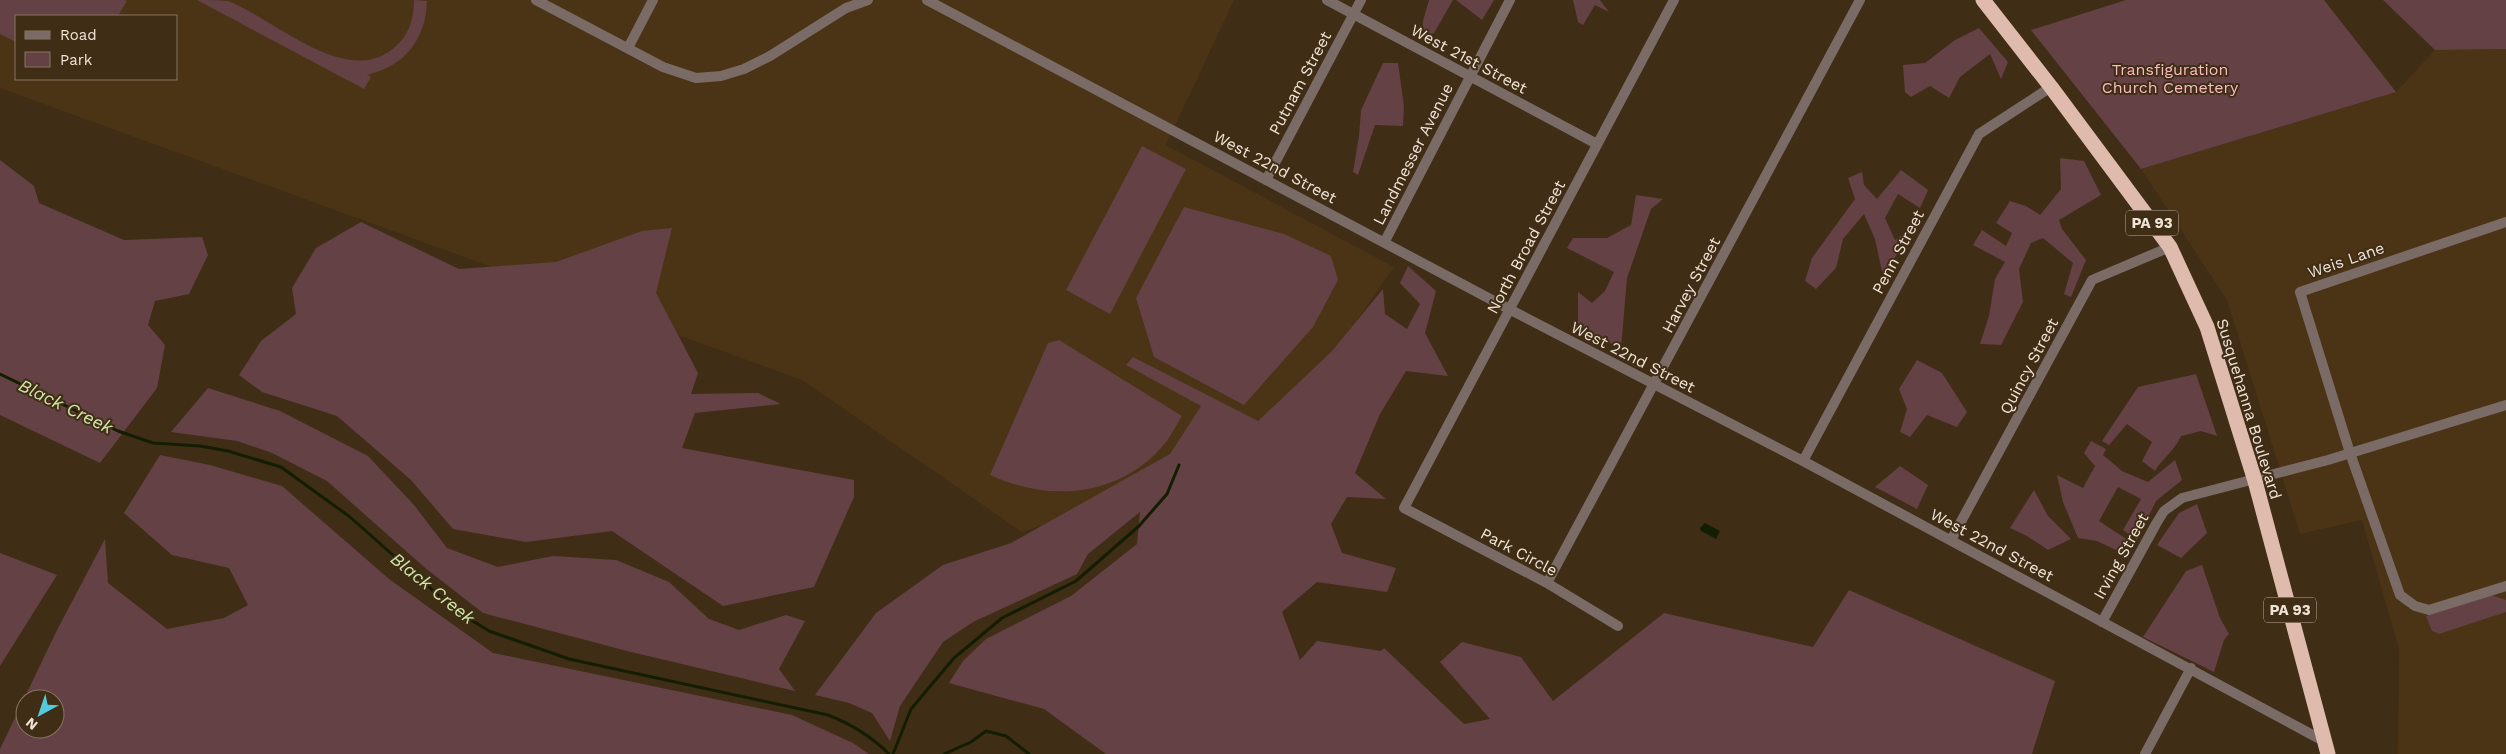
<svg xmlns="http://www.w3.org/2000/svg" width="2506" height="754" viewBox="0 0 2506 754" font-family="'Work Sans',sans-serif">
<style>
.built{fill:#4b3315;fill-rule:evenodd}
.green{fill:#644144;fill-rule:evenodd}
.water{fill:#131e00}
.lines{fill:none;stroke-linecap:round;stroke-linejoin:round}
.stream{stroke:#131e00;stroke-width:3}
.minor{stroke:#7a6b66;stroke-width:10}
.highway{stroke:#dfbbae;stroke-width:15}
.labels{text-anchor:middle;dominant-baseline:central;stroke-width:4;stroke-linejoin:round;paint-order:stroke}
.shield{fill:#402d16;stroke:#baac9c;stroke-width:1}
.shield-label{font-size:15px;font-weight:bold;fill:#efe3d5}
.street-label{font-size:16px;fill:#efe3d5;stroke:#402d16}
.park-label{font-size:16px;fill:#f7bcc0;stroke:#402d16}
.water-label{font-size:18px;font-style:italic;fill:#cce5a7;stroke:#402d16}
</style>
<rect width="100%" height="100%" fill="#402d16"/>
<path class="built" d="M0,0H1234L1166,145L1394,267L1294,411L1223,429L1140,493L1022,532L802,380L0,88ZM16,16H176V79H16Z
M2506,49V754H2398L2399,649L2362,520L2300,534L2227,300L2141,169L2396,92L2435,50Z"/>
<path class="green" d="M0,0H125L127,1L118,16H16V42L0,34Z
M197,0C206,0 219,0 228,1C275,19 350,92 397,45C410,33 414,17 414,0L427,1C426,39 405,66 367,75L371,77L364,89Z
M1429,0H1453L1434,33L1422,38L1423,21Z
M1456,0H1494L1482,20Z
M1573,0H1600L1609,12L1595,5L1583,25L1578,22Z
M2126,0H2324L2396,92L2141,169L2031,30Z
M2383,0H2506V49L2435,50Z
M1979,28L2008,62L2001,79L1990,54L1960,77L1949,98L1930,86L1911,97L1905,92L1903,65L1925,63L1955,40Z
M1383,63H1398L1404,106L1403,126L1375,125L1358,175L1353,172L1359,136L1361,110Z
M1142,146L1186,169L1110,314L1066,290Z
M2060,158L2084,161L2101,195L2059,220L2062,229L2086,260L2071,297L2064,294L2073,263L2043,238L2031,243L2019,269L2023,302L2001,345L1980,344L1989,316L1995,279L2005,262L1973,245L1982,230L2006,246L2012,233L1996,223L2010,201L2026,206L2040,215L2061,189Z
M0,160L34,186L39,203L124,240L202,237L208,255L189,294L155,301L148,325L165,345L157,388L100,463L0,415Z
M1901,170L1928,190L1920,208L1898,194L1885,218L1895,240L1915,226L1883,276L1875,239L1864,214L1843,239L1836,268L1816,289L1805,281L1812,258L1855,199L1848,178L1862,172L1864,185L1877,199Z
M1636,195L1663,199L1651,209L1627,278L1621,348L1578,328V292L1592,303L1605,291L1614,272L1567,248L1573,238H1607L1631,225Z
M1184,207L1284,234L1331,256L1338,280L1313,327L1244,405L1154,357L1136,298Z
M361,222L459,269L556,262L642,231L672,228L656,293L698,373L691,394L758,393L781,404L695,413L682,448L854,480V497L814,587L723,606L612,531L526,542L453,529L411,480L337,416L262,392L239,375L261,341L296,314L292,288L316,248Z
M1408,266L1436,291L1425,333L1448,376L1406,371L1380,414L1355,473L1386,499L1347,497L1331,524L1342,553L1396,568L1387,592L1317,582L1282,612L1300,660L1317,641L1381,651L1384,648L1464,724L1490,719L1440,662L1462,642L1521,657L1553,701L1664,613L1813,647L1849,590L2055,681L2032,754H1106L1044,709L949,683L963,661L986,639L1071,596L1137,544L1140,512L1088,554L1077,574L973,622L943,642L900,706L890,741L872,713L849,703L815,695L876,613L943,565L1011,543L1170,454L1201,406L1126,365L1133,357L1258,421L1332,351L1383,289L1385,314L1407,329L1420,304L1400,283Z
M1059,340L1182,416C1177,424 1172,434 1166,442C1122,497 1050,503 990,475L1048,343Z
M1917,360L1942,373L1967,412L1957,427L1927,415L1910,437L1900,432L1907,409L1899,389Z
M2196,374L2217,436L2201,431L2181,436C2175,450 2163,458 2155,471L2142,461L2152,442L2127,424L2109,445L2102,441L2138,387Z
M208,388L280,411L368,456L414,505L447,548L498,567L553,556L616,560L669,582L709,619L739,630L786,615L805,621L779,669L795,691L627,651L483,613L424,567L327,481L272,453L237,441L171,432Z
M2091,441L2106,449L2103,455L2122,471L2148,482L2175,460L2182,480L2156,501L2137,540L2123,530L2141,499L2118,487L2099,521L2134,544L2118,551L2097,541L2078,538L2063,502L2057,475L2083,488L2095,466L2084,453Z
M160,455L210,465L282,486L389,579L493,653L792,715L853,743L869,754H0V749L56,632L105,539L108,583L167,629L224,618L248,605L229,568L172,555L124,513ZM25,699H55V729H25Z
M1900,466L1928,485L1917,509L1875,487Z
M2034,490L2048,516L2071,539L2048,550L2027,536L2010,528Z
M2197,504L2207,533L2181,558L2157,545L2179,513Z
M0,553L57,575L0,666Z
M2202,565L2220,618L2229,634L2224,640L2214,672L2143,637L2186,571Z
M2491,595L2506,600V612L2439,634L2432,631L2426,616Z"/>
<path class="water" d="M1705,523L1720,531L1716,539L1701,531L1700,528Z"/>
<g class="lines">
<path class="stream" d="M0,374L118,431L153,443L200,446L228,451L281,467L350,517L455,610L489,631L569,659L828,715C851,724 871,736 889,754
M893,754L911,709L954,658L1002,618L1076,581L1139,526L1167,494L1179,465
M944,754L971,742L986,731L1006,736L1029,754"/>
<path class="minor" d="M536,0L663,67L696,78L721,76L744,69L770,56L846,8L868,0
M927,0L1509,309L1803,461L2318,738L2325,739
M1327,0L1597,144
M628,48L653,0
M1266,180L1361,0
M2506,222L2300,292L2350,453L2400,595L2415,606L2429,610L2506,586
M1385,241L1510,0
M1803,461L1979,134L2051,87
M1951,540L2092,280L2170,247
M1547,583L1860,0
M2102,622L2156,524L2164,511L2182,498L2328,460L2506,405
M1618,626L1547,583L1404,508L1674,0
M2145,754L2191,668"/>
<path class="highway" d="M1983,0L2051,87L2170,247L2207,327L2255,481L2328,754"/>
</g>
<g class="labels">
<g class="shield">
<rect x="2126" y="210.5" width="52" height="25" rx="4"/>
<rect x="2264" y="597.5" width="52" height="25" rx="4"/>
</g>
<g class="shield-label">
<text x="2152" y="223">PA 93</text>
<text x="2290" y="610">PA 93</text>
</g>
<g class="street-label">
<text transform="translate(1469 59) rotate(28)">West 21st Street</text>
<text transform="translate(1300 83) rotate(-62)">Putnam Street</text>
<text transform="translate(1413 154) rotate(-63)">Landmesser Avenue</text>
<text transform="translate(1275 167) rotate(28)">West 22nd Street</text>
<text transform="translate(1526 247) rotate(-62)">North Broad Street</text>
<text transform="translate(1898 252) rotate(-62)">Penn Street</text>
<text transform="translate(2346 260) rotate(-19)">Weis Lane</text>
<text transform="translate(1691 285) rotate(-62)">Harvey Street</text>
<text transform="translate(1633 357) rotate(27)">West 22nd Street</text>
<text transform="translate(2029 366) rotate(-62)">Quincy Street</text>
<text transform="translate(2249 409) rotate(73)">Susquehanna Boulevard</text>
<text transform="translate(1992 545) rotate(28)">West 22nd Street</text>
<text transform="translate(1519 552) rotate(28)">Park Circle</text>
<text transform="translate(2121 556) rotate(-61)">Irving Street</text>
</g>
<g class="park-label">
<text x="2170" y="69">Transfiguration<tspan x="2170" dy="18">Church Cemetery</tspan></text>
</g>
<g class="water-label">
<text transform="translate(66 406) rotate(26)">Black Creek</text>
<text transform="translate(433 588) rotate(39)">Black Creek</text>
</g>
</g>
<rect x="15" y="15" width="162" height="65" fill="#402d16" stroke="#867662"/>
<rect x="25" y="31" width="25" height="8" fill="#7a6b66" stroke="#867662"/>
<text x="60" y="40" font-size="15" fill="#efe3d5">Road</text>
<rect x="25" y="52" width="25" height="15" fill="#644144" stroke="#867662"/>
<text x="60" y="65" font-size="15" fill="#efe3d5">Park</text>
<g transform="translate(40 714) rotate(220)"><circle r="24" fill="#402d16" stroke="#867662"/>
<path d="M0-4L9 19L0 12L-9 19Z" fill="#54cadd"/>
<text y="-8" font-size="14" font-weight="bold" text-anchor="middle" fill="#efe3d5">N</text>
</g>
</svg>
